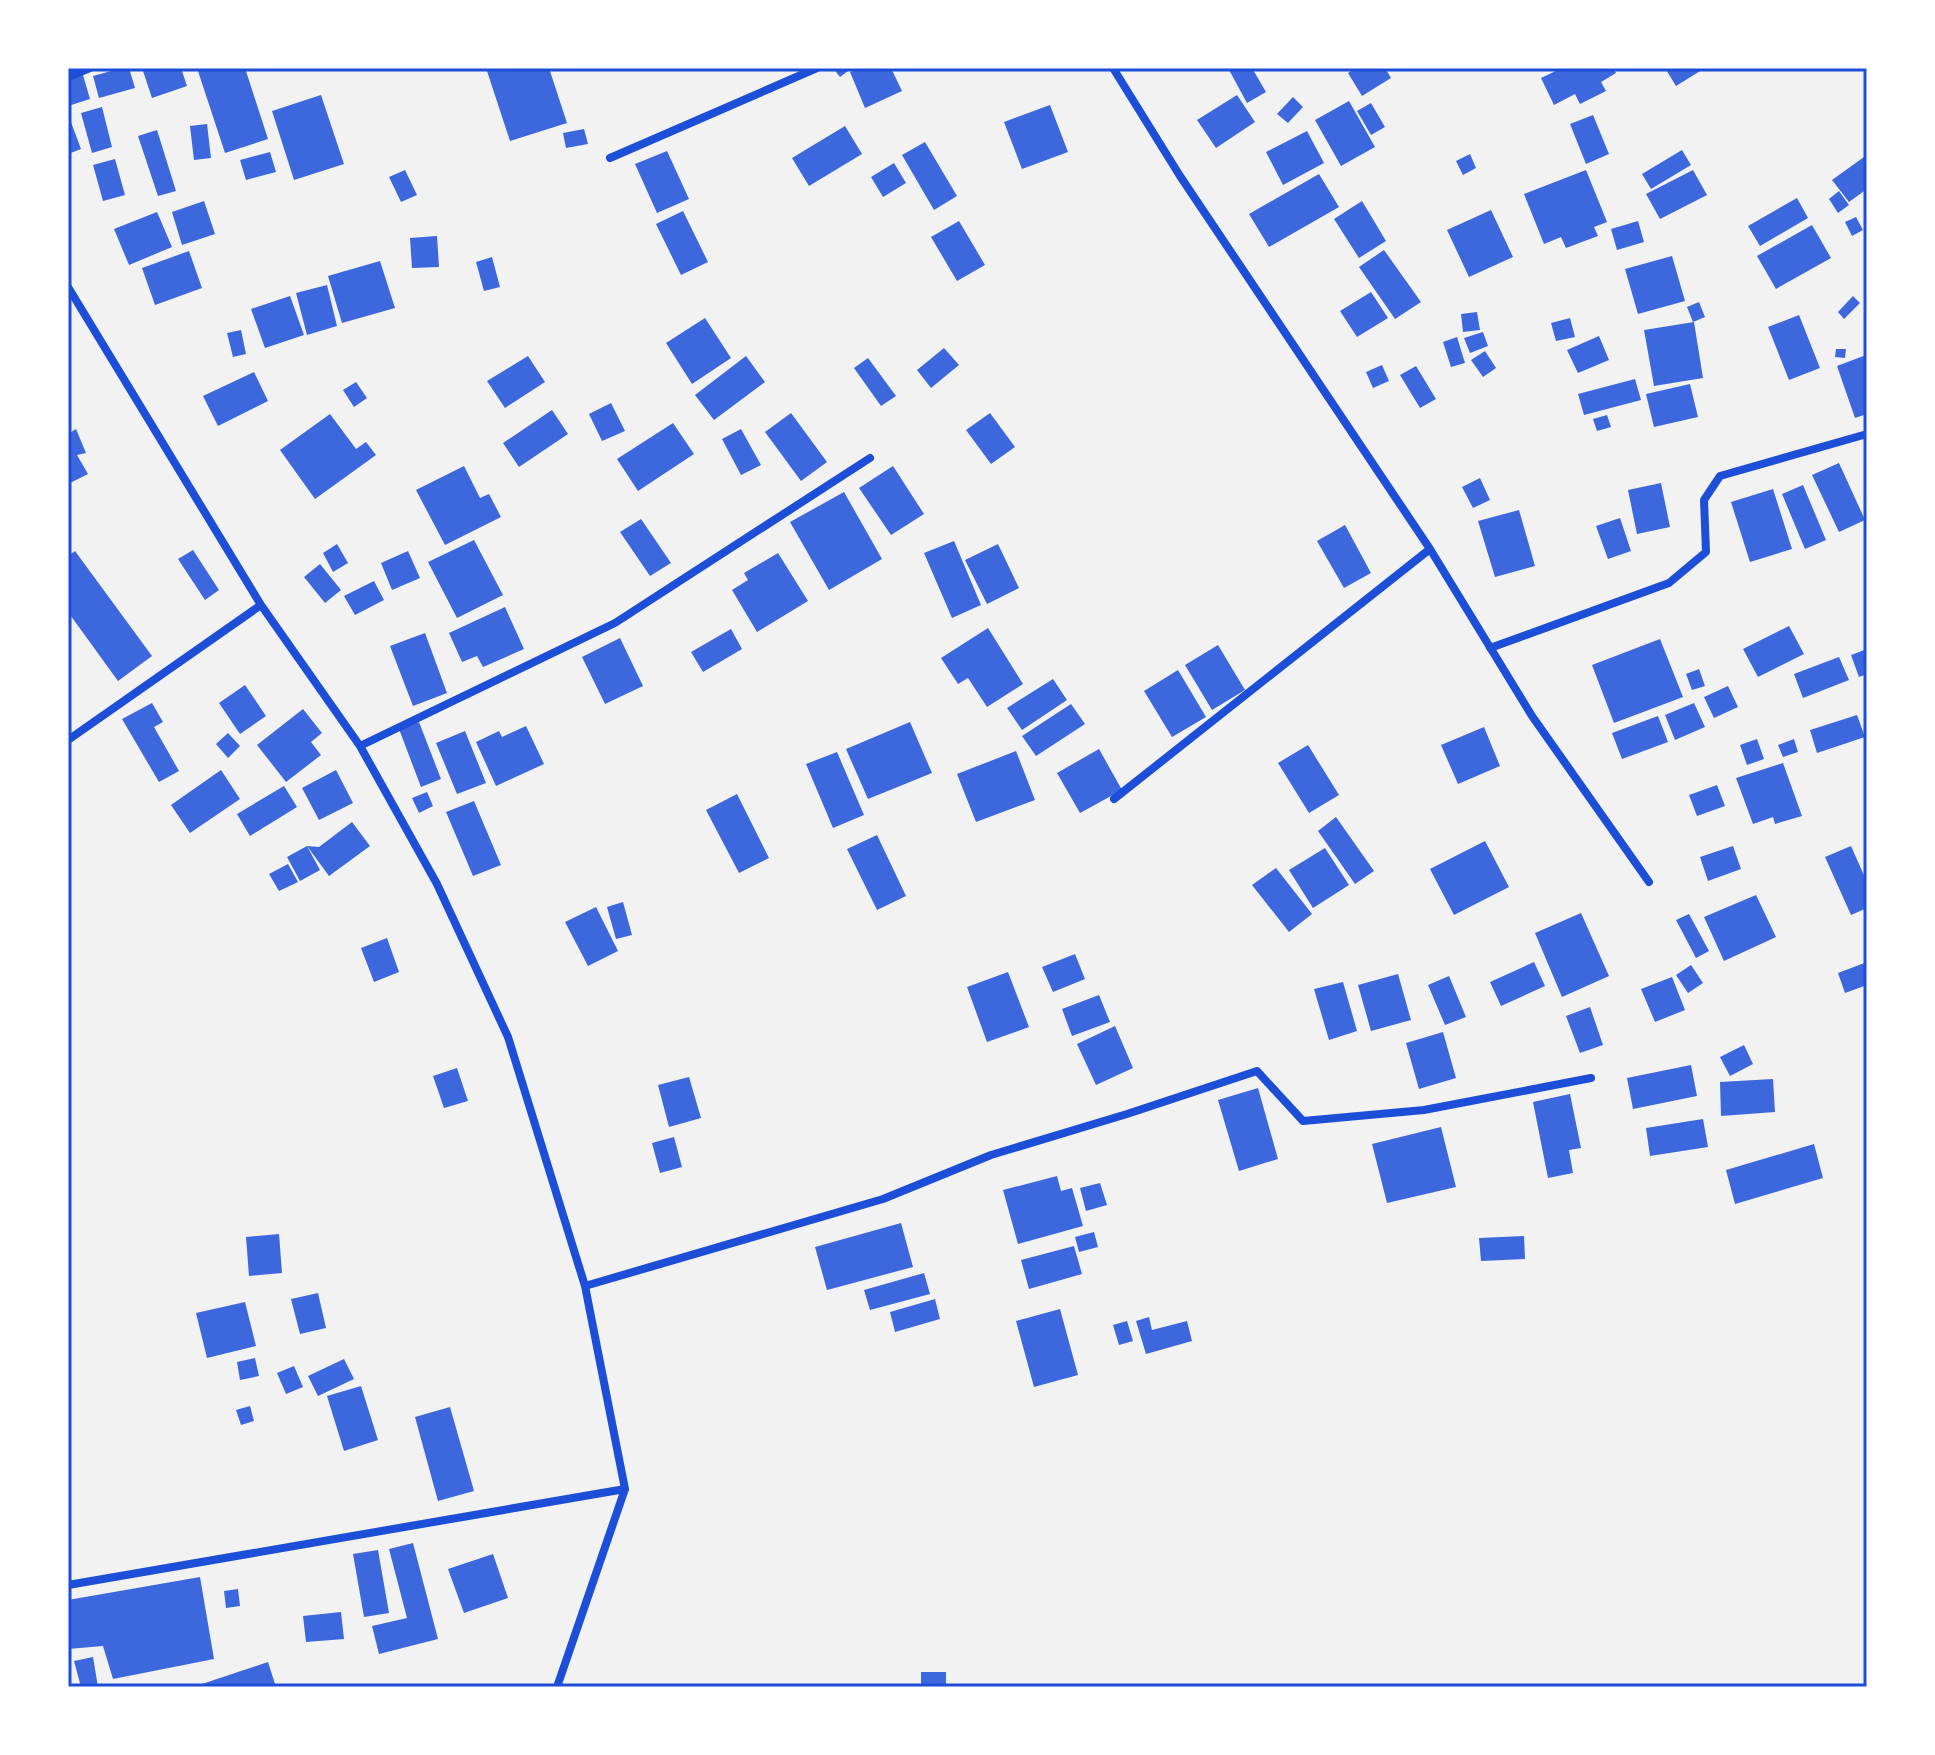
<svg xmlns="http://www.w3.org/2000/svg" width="1935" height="1755" viewBox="0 0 1935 1755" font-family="'DM Sans',sans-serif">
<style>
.building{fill:#3d67dc}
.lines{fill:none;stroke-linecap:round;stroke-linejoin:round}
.minor{stroke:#1d4ed8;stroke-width:8}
.neatline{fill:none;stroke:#1d4ed8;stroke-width:3}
</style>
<rect width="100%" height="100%" fill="#f2f2f2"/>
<path class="building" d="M122,68H129L135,88L99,98L93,76Z
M142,68H181L187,86L152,98Z
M197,68H245L268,139L225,153Z
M486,68H549L567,123L510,141Z
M833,68H852L840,77Z
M860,68H891L902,91L865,108L850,72Z
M1228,68H1252L1266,92L1247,103Z
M1356,68H1385L1391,78L1362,96L1348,73Z
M1562,68H1613L1616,73L1601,82L1606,91L1580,104L1575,94L1554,105L1541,78Z
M1665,68H1705L1676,86Z
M83,75L90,99L68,106V79Z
M321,95L344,164L294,180L272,111Z
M1237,95L1255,122L1216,148L1197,120Z
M1293,97L1303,107L1288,123L1277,114Z
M1349,101L1375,147L1341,166L1315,120Z
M1371,103L1385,127L1371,135L1357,111Z
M1050,105L1068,152L1022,169L1004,122Z
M102,107L112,147L92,153L81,113Z
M68,114L81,149L68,154Z
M1593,115L1609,154L1586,164L1570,124Z
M207,124L211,158L194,160L190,126Z
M845,126L862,154L809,186L792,158Z
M584,129L588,144L566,148L563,133Z
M157,130L176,191L158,196L138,136Z
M1307,131L1324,163L1283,185L1266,152Z
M925,142L957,196L934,210L902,155Z
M1682,150L1691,165L1651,189L1642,174Z
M667,151L689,199L657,213L635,164Z
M270,152L276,172L246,180L240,160Z
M1470,154L1476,168L1463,175L1456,161Z
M1864,157L1867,162V189L1849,202L1832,180Z
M115,159L125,195L103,201L93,165Z
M894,163L906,183L883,197L871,177Z
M405,170L417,195L401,202L389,177Z
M1586,170L1607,222L1594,227L1598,236L1566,248L1561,237L1544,244L1524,194Z
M1693,170L1707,195L1660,219L1646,194Z
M1319,174L1339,207L1269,247L1249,214Z
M1839,191L1849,205L1838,213L1829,199Z
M1797,198L1808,218L1760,246L1748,226Z
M204,201L215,234L182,245L172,212Z
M1362,201L1386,241L1359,258L1334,219Z
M1491,210L1513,257L1469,277L1447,230Z
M683,211L708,262L681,275L656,224Z
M157,212L172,247L129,265L114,229Z
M1856,217L1863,230L1852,236L1845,222Z
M959,221L985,265L957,281L931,237Z
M1638,221L1644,242L1617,250L1611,229Z
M1812,225L1831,258L1776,289L1757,256Z
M437,236L439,267L412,268L410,238Z
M1384,250L1421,302L1395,319L1359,267Z
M189,251L202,288L155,305L142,268Z
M1672,256L1685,301L1638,314L1625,269Z
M492,257L500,287L484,291L476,262Z
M380,261L395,308L342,323L328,276Z
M327,285L337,326L307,335L296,293Z
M1371,292L1388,318L1357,337L1340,311Z
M290,296L304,335L265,348L251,309Z
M1853,296L1860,303L1844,319L1838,312Z
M1699,302L1705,317L1693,322L1687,307Z
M1477,312L1480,330L1463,332L1461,314Z
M1799,315L1820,368L1789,380L1768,327Z
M705,318L731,358L692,384L666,343Z
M1570,318L1575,337L1556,341L1551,323Z
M1694,322L1703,378L1654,386L1644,330Z
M241,330L246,354L233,357L227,333Z
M1483,332L1488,346L1470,353L1464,338Z
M1599,336L1609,360L1578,373L1567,350Z
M1457,337L1465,363L1451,367L1443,342Z
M944,348L959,365L931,388L917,370Z
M1836,349H1846L1845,358L1835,357Z
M1485,351L1496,368L1483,377L1471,360Z
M1866,355L1867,414L1855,418L1837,366Z
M528,356L545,382L505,408L487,381Z
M746,356L765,382L714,420L695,395Z
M868,358L896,396L881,406L854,368Z
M1382,365L1389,381L1373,388L1366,372Z
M1416,366L1436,399L1420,408L1400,375Z
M254,372L268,401L218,426L203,396Z
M1635,379L1641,400L1584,415L1578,394Z
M356,382L367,398L354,407L343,390Z
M1690,384L1698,417L1654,427L1646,394Z
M611,403L625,431L602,441L589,414Z
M552,410L568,434L519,467L503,443Z
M791,413L827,462L801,481L765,432Z
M990,413L1015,447L991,464L966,430Z
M330,414L356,449L366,442L376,455L315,499L280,450Z
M1607,415L1611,427L1597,431L1593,419Z
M673,423L694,454L638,491L617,459Z
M76,429L86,453L77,455L88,474L68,484V434Z
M741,429L761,465L741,475L722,439Z
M1839,463L1865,520L1839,532L1812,475Z
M464,466L480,498L489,494L501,517L445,545L416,490Z
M893,466L924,514L891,535L859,488Z
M1480,478L1490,500L1473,508L1462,487Z
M1661,483L1670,527L1637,534L1628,490Z
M1803,485L1826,540L1805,549L1782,494Z
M1773,489L1792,549L1750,562L1731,502Z
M844,492L882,559L829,590L790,522Z
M1519,510L1535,566L1495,577L1478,521Z
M1620,518L1631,551L1608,559L1596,526Z
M641,519L671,563L650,576L620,532Z
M1345,525L1371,573L1344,588L1317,541Z
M474,540L503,595L457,618L428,562Z
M954,541L981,605L952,618L924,553Z
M337,544L348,563L333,572L323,553Z
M998,544L1019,588L987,604L965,560Z
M193,550L219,590L205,600L178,559Z
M75,551L152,656L118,681L68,612V556Z
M408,551L420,578L392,590L381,563Z
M778,553L808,601L757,632L732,590L748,580L744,573Z
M320,564L341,590L325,603L304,577Z
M374,581L384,600L355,615L344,596Z
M505,607L524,649L483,667L477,656L462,662L449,633Z
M1789,626L1804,654L1758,677L1743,649Z
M988,628L1023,684L987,707L968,678L958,684L941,658Z
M731,629L742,649L703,672L691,652Z
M425,633L447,693L413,706L390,646Z
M620,638L643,686L605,704L582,657Z
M1660,639L1683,697L1614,723L1592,665Z
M1218,645L1245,690L1212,710L1185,665Z
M1867,649V674L1859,677L1851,655Z
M1839,657L1849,680L1803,698L1794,674Z
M1699,669L1705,686L1692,690L1686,674Z
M1178,670L1206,717L1172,737L1144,691Z
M1053,679L1067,700L1022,730L1007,708Z
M245,685L266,716L240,734L219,703Z
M1728,686L1738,707L1714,718L1704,697Z
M152,703L163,722L154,727L179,771L159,782L122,719Z
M1694,703L1705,727L1675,740L1665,715Z
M1071,704L1085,724L1036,756L1022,736Z
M303,709L322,733L311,742L321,755L286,782L257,745Z
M1857,715L1865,737L1817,753L1810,730Z
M1658,716L1668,742L1622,759L1612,733Z
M419,722L441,779L421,787L399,729Z
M910,722L932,773L868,799L846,749Z
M526,726L544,764L496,786L476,742L499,731L502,737Z
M1484,727L1500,766L1458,784L1441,745Z
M465,731L486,783L457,794L436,743Z
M228,733L240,746L228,758L216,744Z
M1757,739L1764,759L1747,765L1740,745Z
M1794,739L1798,752L1783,757L1778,745Z
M1308,745L1339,795L1309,813L1278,763Z
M1099,749L1122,790L1080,813L1057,773Z
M1016,751L1035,800L976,822L957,774Z
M837,752L864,815L833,828L806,764Z
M1783,763L1802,816L1775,824L1773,817L1753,824L1736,778Z
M221,770L240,799L190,833L171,805Z
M336,770L353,803L319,820L302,788Z
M1717,785L1725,806L1697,816L1689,795Z
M284,786L297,807L250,836L237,814Z
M427,792L433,806L419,813L412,798Z
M737,794L769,858L739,873L706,810Z
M474,801L501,865L473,876L446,812Z
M1336,817L1374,871L1355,884L1318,831Z
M352,822L370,846L329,876L307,846L320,870L300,881L287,857L307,846L319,847Z
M877,835L906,896L877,910L847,849Z
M1485,841L1509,887L1454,915L1430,869Z
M1733,846L1741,869L1708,881L1700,857Z
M1851,846L1867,882V908L1851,915L1825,857Z
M1325,848L1349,885L1313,908L1289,870Z
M288,864L298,882L279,891L269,874Z
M1276,868L1312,914L1289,932L1252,885Z
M1756,895L1776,937L1724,961L1704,917Z
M623,902L632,935L616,939L607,907Z
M596,907L618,951L588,966L565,922Z
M1581,913L1609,976L1562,997L1535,933Z
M1689,914L1709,951L1696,958L1676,920Z
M387,938L399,972L374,982L361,948Z
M1075,954L1085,979L1053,992L1042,967Z
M1534,962L1545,986L1501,1006L1490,982Z
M1867,962V985L1845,993L1838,973Z
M1691,965L1703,983L1688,993L1676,975Z
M1008,972L1029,1027L987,1042L967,987Z
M1398,974L1411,1020L1371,1031L1358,985Z
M1449,976L1466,1017L1445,1025L1428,985Z
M1672,977L1685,1010L1655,1022L1641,989Z
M1343,982L1357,1031L1329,1040L1314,989Z
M1099,995L1110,1022L1072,1036L1062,1009Z
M1590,1007L1603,1045L1580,1053L1566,1016Z
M1115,1026L1133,1068L1096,1085L1077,1044Z
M1443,1032L1456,1078L1419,1089L1406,1043Z
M1744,1045L1753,1064L1730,1076L1720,1057Z
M1691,1065L1697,1096L1633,1109L1627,1078Z
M457,1068L468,1101L444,1108L433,1076Z
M689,1077L701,1118L669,1127L658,1085Z
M1773,1079L1775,1112L1721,1116L1720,1082Z
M1258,1088L1278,1159L1239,1171L1218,1100Z
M1570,1094L1581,1148L1569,1150L1573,1173L1548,1178L1533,1102Z
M1703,1119L1708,1147L1650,1156L1646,1128Z
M1441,1127L1456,1187L1387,1203L1372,1144Z
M674,1137L682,1167L660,1173L652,1143Z
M1814,1144L1823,1178L1735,1204L1726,1170Z
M1057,1176L1061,1191L1072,1188L1083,1226L1018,1244L1003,1190Z
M1100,1183L1107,1205L1086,1211L1080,1188Z
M901,1223L913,1267L827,1290L815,1247Z
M1094,1232L1098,1247L1079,1252L1075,1237Z
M279,1234L282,1273L249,1276L246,1237Z
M1524,1236L1525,1259L1481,1261L1479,1238Z
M1074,1246L1082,1274L1029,1289L1021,1260Z
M924,1273L930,1294L870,1310L864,1290Z
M318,1293L326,1328L300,1334L291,1299Z
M935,1299L940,1319L895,1332L890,1312Z
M245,1302L256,1346L207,1358L196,1313Z
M1060,1309L1078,1375L1034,1387L1016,1321Z
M1149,1317L1152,1330L1187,1321L1192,1341L1146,1354L1136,1321Z
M1127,1321L1133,1341L1119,1345L1113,1325Z
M255,1358L259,1376L240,1380L237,1362Z
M344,1359L354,1379L318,1396L308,1376Z
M294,1366L303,1387L286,1394L277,1373Z
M361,1386L378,1440L344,1451L327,1396Z
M250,1406L254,1421L241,1425L236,1410Z
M450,1407L474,1491L438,1501L415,1417Z
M413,1543L438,1639L379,1654L372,1626L407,1618L389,1549Z
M378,1550L389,1613L364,1617L353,1554Z
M493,1554L508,1598L464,1613L448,1569Z
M200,1577L214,1659L113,1679L103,1646L68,1649V1600Z
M238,1589L240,1606L226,1608L224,1591Z
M341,1612L344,1639L306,1642L303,1616Z
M93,1657L98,1687H81L74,1661Z
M268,1662L276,1687H196V1686Z
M921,1672H946V1687H921Z"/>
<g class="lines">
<path class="minor" d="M1113,68L1180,176L1430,549L1532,716L1649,882
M68,77L90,68
M610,158L817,68
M68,287L261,605L360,746L437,884L508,1037L585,1286L625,1489L557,1687
M1490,648L1669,583L1706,552L1704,500L1720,476L1867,434
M68,740L261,605
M360,746L615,623L870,458
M1114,799L1430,549
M585,1286L883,1199L991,1155L1127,1114L1257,1071L1303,1121L1424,1110L1591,1078
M68,1585L625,1489"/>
</g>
<rect width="1935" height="1755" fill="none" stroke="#ffffff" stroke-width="140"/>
<rect x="70" y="70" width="1795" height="1615" class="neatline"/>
</svg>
